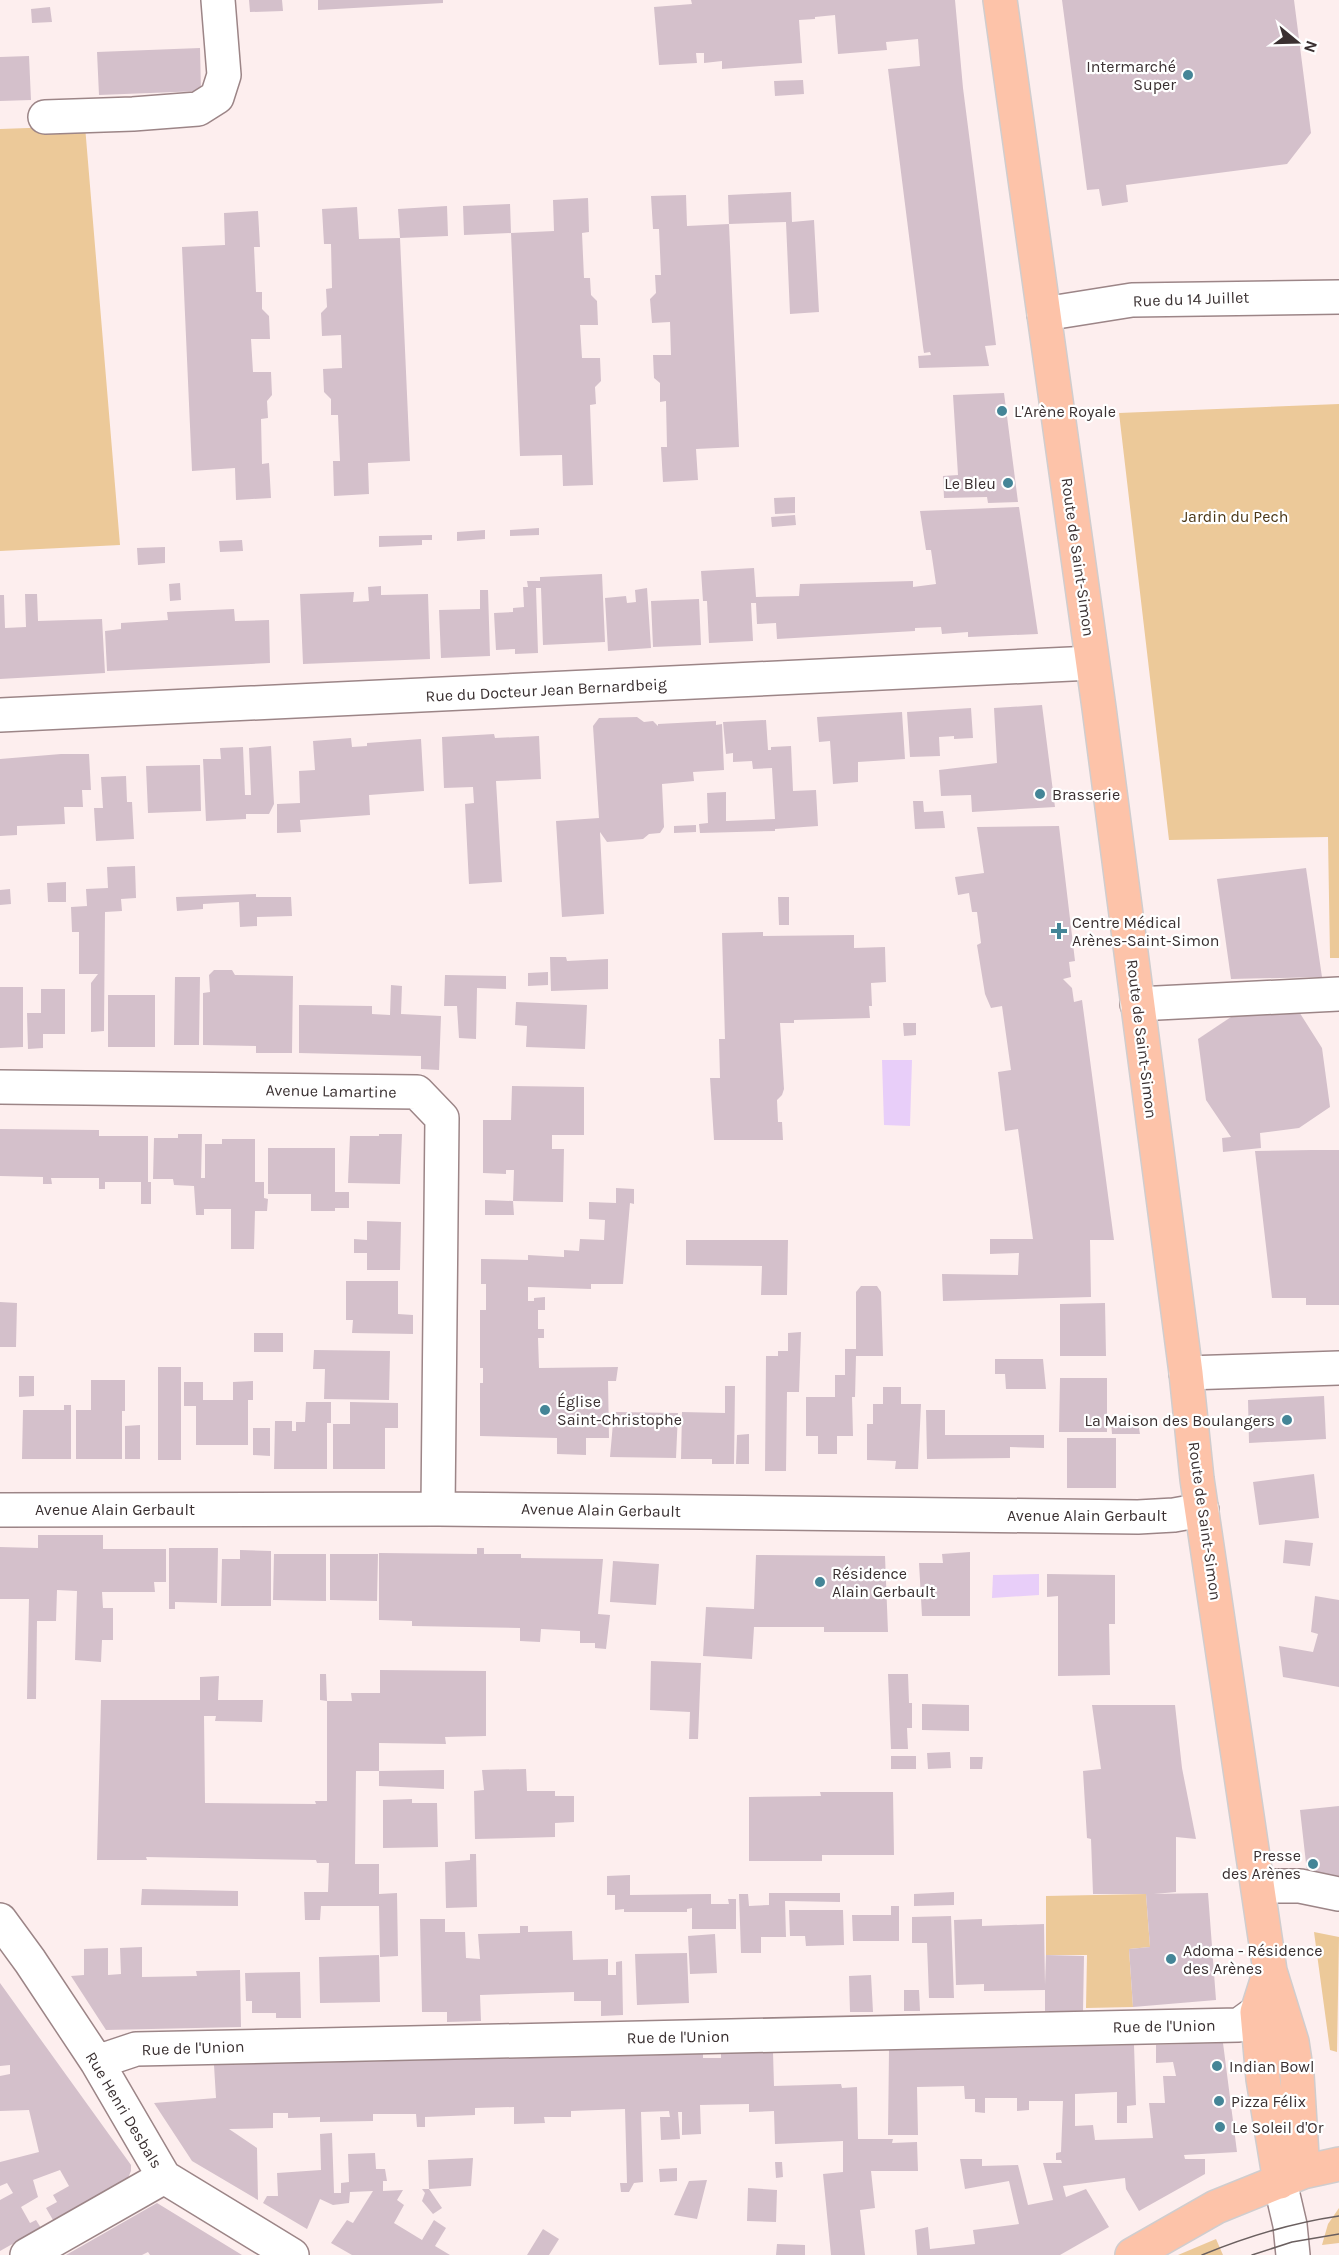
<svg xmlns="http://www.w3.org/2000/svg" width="1339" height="2255" viewBox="0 0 1339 2255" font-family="Karla,sans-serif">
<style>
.green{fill:#ecc999}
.water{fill:#e8cef9}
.building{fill:#d4c0cb}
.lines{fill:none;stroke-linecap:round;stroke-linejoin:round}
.minor-casing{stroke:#9c8587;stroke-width:36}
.major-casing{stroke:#d0cdce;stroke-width:36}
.minor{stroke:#fff;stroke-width:33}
.major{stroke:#fdc3a9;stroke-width:33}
.tram{stroke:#6a5f5f;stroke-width:1.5}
.poi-dot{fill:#448597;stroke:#fff;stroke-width:2}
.labels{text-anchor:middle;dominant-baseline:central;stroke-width:4.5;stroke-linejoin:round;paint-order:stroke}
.poi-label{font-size:16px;fill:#3a3031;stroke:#fff;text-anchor:start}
.street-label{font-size:16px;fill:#3a3031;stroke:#fff}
.park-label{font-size:16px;fill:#4b3717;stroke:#fff}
</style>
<rect width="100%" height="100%" fill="#fdeeee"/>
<path class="green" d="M85,126L120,545L0,551V129Z
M1339,404V958H1330L1328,837L1169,840L1119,413Z
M1146,1894L1150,1947L1129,1949L1133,2007L1086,2008L1087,1955H1046V1896Z
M1314,1932L1339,1937L1337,2052L1330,2050Z
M1339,2208V2243L1322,2245L1328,2224Z
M1216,2239L1223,2255H1178Z"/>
<path class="water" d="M882,1060H912L910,1126L884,1125Z
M1039,1574V1595L992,1598L993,1575Z"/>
<path class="building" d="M249,0H282L283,11L250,12Z
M318,0H443V3L318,10Z
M691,0H955L963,88L996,345L985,346L989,366L919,368L918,356L931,355L930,352L924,353L923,347L888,69L920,66L918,39L886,42L887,50L838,54L835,15L815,17V19L799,20L802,63L722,69V61L704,63V53H696L697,63L659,65L654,7L692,4Z
M1062,0H1294L1311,133L1287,164L1126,185L1128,202L1102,206L1099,189L1087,190Z
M50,7L52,22L32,23L31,9Z
M200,48L201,91L99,95L97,52Z
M29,56L31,100L0,101V57Z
M803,80L804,94L775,96L774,81Z
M791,192L792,222L814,220L819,312L790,314L786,222L729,224L728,195Z
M686,195L687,226L729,224L739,447L696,449L698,480L663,482L661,447H667L666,401L660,402V383L654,378L653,355H671L670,322L652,323L650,299L656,293L655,275H661L659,229H653L651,196Z
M588,198L589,232L582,233L584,278H590L591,295L597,301L598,325H580L582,358H600L601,381L595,387L596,404L590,405L593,485L563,486L562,455L520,456L511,233L554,231L553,200Z
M510,204L511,233L464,235L463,206Z
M447,206L448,236L400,238L410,461L368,463L369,494L334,496L333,461H340L338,415H331V399L324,392L323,369L342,368L341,335L322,336L321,313L327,307L326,289L332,288L331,244H324L322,209L357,207L359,239L400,238L398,209Z
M258,211L260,247H254L256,292H262V309L269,316L270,339H251L253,372H271L272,395L267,401L268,418L261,419L262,464L269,463L271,498L236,500L235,468L192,471L182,247L225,245L224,213Z
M1004,393L1018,502L988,503L987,497L944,498L943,476L958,475L953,395Z
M795,497V513L775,514L774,498Z
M1019,507L1038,634L968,637V632L942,634L941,627L915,628V631L777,639L776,623L757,624L756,603H751L753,641L709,643L707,601H703L701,571L754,568L756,597L799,596L800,584L913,581V587L936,584L931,550H926L920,511Z
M795,515L796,525L772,527L771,517Z
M539,528V535L510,536V530Z
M485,530V539L457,541V532Z
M432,535V540H422V545L379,547V536Z
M242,540L243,551L220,552L219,541Z
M165,547V563L138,565L137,548Z
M602,574L605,642L543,645L541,588H536L538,653L515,654V649L496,650L494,613L513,612V608L524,607L523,587H528L527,581H540V577Z
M180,583L181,600L170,601L169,584Z
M381,586V595L428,594L430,659L303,664L300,594L354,592L353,602L369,601L368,587Z
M647,588L651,648L608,651L605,598L626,596L627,603L636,602L635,590Z
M480,590H488L490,656L441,658L439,610L480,609Z
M25,594H37L38,621L102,619L105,673L0,679V595H4L5,628L26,627Z
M699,599L701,645L653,647L651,601Z
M234,609L235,621L269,620L270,663L107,671L105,631L121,629V623L168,620L167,612Z
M1042,705L1055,807L972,812L971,795L941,796L939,770L997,763L994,708Z
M971,708L973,738L954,739V736L939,737L940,756L910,757L907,712Z
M902,712L905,759L858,762V782L833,784L830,741L819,742L817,717Z
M637,717L644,722L653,721L658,726V724L716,721V725L722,724L724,770L693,772L694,781L662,784L664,827L660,833L649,834L643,839L607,842L600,832L604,914L562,917L556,821L599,818L593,726L599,718Z
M766,720L768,750H771V747L791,746L793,791L816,790L818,826L775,829V831L700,833L699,824L708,823L707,793L726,792V821L775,819L772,768L753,769L752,761L733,762V753L726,754L723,722Z
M494,734L495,738L539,736L541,779L496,781L502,882L469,884L465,804L474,803L473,787L444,788L442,737Z
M351,738L352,747L367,746V743L421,739L424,791L369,795L370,815L300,820L301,832L277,833V804L300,803L299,771L315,770L313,741Z
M271,746L274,804L269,814H246V819L206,821L203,759H221L220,748L243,747L245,795H251L249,748Z
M61,754H89L91,790H82L83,807H64L65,824L17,826V835L0,836V759Z
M200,765L201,811L148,813L146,766Z
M126,776L127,802H132L134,839L96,841L94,808H103L101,777Z
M913,801H923L924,812L943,811L945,828L915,829Z
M696,825V832L674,833V826Z
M1059,826L1075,961L1069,962L1071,977L1063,979L1072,988L1074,1002L1082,1000L1114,1240H1090L1091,1297L943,1301L942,1274L1018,1275L1019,1253L990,1254V1239H1033L1018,1129L1005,1131L998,1072L1011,1070L1002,1006L991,1008L985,994L977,945L981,943L977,912H972L969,893L958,895L955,877L984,873L977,827Z
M135,866L136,898L121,899L122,911L105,912L104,1031L91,1032V983L98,974H79V932H72L71,907L87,906L86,889L108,888L107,867Z
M1306,868L1322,977L1231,979L1217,879Z
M66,882V902H48L47,883Z
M10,889L11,904L0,905V890Z
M256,894V897H291L292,916L257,917V926L240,927L239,902L203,904V909L177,911L176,897Z
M778,897H789V925H779Z
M763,932V936L854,935V948L885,947L886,982L871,983L872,1006H869L870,1018L794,1020V1023H780L784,1089L782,1095L777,1100L778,1122H782L783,1140H714L710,1078H720L719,1039H725L722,933Z
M550,957H566L567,961L608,959V989L551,991Z
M214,970H232L235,975L293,976L292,1053H256V1046L203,1045V993L210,992L209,975Z
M548,972V985L528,986V973Z
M445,975L506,976V989L477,988L476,1039L459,1038L457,1006H444Z
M175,977H200L199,1045H174Z
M391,985L402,986L401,1014L441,1016L439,1070L421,1069V1056L299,1053V1005L372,1006V1014L390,1015Z
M0,987H23V1047L0,1048Z
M41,989H65V1034H43V1048L28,1049L27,1013H41Z
M108,995H155V1047H108Z
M516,1002L587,1005L585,1049L526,1047L527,1026L515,1025Z
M1296,1007L1322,1048L1330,1107L1299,1128L1260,1133L1261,1148L1223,1152L1222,1138L1231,1137L1206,1100L1198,1039L1237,1013Z
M903,1023H916V1035L904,1036Z
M512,1086L584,1087V1135H552V1149H564L563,1202L513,1201L514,1215H485V1200L513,1201L514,1170H506V1174L483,1173V1120H511Z
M0,1129L99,1130V1136H148V1182H151V1204H141V1182H105V1189H99V1178H51L52,1184H43V1177L0,1176Z
M178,1134H202L201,1178H205V1144H222V1139H255V1182H264V1198L268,1199L267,1211H255L254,1249H231V1209H204V1215H196L194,1186L174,1185L173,1179H153L154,1138H178Z
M379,1134H402L400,1184L348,1183L350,1136H379Z
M268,1148H335V1192H349V1208H335V1211H311V1194H268Z
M1312,1150H1339V1305H1306V1298H1272L1255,1151Z
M616,1188L634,1189V1204L630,1203L623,1284H591V1289L528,1287V1301H534V1298L545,1297V1310H538V1329H544V1338H538L539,1368L618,1367L616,1381H608L609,1438H586V1455L557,1454V1438L480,1436V1383H483V1368H480V1310H486V1284H481V1259L528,1260V1255L564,1257V1250L579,1251L580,1239L604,1240L605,1220L589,1219V1202L616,1203Z
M367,1221L401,1222L400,1270H367V1253H354V1239L367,1240Z
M686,1240H788L787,1295H761L762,1266L686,1265Z
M346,1281H398V1314L413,1315V1334L352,1333L353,1320H346Z
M861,1286H877L881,1292L883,1356H856L855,1397H852L853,1436H837V1454H818V1436H806V1397H835V1375H845V1349H856V1292Z
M0,1302L17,1303L16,1347H0Z
M1105,1303L1106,1356H1060V1304Z
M801,1332L799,1392H787L786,1471H765L766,1356H778V1351H788V1333Z
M254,1333H283V1352H254Z
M314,1350L390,1351L389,1400L324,1399L325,1369H313Z
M995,1359H1043L1046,1389H1006L1005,1374H995Z
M158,1367H181V1460H158Z
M19,1376H34V1396L19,1397Z
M1060,1378H1107V1432H1059Z
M91,1380H125V1411H122V1459H76V1410H91Z
M253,1381V1400H248V1445H196V1406H184V1382H203V1400H233V1382Z
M725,1386H735L734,1464H712V1459H681L682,1412L725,1413Z
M883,1387H901V1404H921L918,1469H895L896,1461L867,1460V1424H873V1404H883Z
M1324,1396L1326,1439L1249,1443L1248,1400Z
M306,1402H331V1423H327V1469H274L275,1421H292V1431H296V1422H305Z
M350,1402L398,1403V1428H385V1469H333V1424H350Z
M64,1405H71V1459H22L23,1410H64Z
M926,1410H945V1435H1044V1448L1010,1447V1458L927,1459Z
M614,1412L678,1413L676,1458L610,1457Z
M1111,1421L1138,1422L1140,1434H1112Z
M140,1425V1459H125V1426Z
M253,1428H270V1456L253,1455Z
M749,1434V1464H736L737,1435Z
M1067,1438H1116V1488H1067Z
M1314,1474L1319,1518L1259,1525L1253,1482Z
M38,1535H103V1549H166V1582H154L155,1592H102L103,1608H113V1640H102L101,1662L75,1660L77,1591L57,1590L56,1621H37L36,1699H27L29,1599H0V1547L38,1548Z
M1285,1540L1313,1543L1310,1566L1283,1563Z
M169,1548H218L217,1603L175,1602V1609H169Z
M477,1548H484V1554H521V1558L603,1559L598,1614L610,1615L606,1649L595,1648V1643H580V1631L541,1629L540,1642L520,1641V1628L412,1626V1621L379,1620V1553L477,1554Z
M240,1550L271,1551V1606H221L222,1559H240Z
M970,1552V1616H922L919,1563H943L942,1554Z
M274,1554H326V1601L273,1600Z
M330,1554H378L377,1601L330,1600Z
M756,1555L885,1556L888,1632H824V1627H754L752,1659L703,1656L706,1607L754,1609Z
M613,1561L659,1564L656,1605L610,1602Z
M1047,1574L1115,1575V1624H1109L1110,1675L1058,1676V1596L1047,1597Z
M1315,1596L1339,1600V1687L1283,1677L1279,1646L1313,1652L1318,1634L1311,1632Z
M651,1661L701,1663L698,1739H689L690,1712L650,1710Z
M380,1670L486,1671V1736L445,1737L446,1744L379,1743V1771L444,1770V1789L379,1786V1771H356L355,1864H379V1894L397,1893L398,1956L380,1957L379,1906H321L320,1920H305L304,1892H328L329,1863H317L316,1860L146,1857L147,1860H97L101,1700H200V1677L219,1676L218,1700H263L262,1722L215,1721L216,1716H204L205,1803L316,1804L315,1801H327V1701H352L351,1693H380Z
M320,1674H326L327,1701L320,1700Z
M888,1674H908L909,1703H912V1728H907L908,1749H891Z
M922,1704L969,1705V1731L922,1730Z
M1092,1705H1175L1182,1768L1196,1839L1176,1837V1892L1154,1894L1208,1893L1216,2000L1133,2007L1129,1949L1150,1947L1146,1894H1093L1091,1839L1087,1838L1083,1771L1101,1769Z
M950,1752L951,1768L928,1769L927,1753Z
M891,1756H916V1769H891Z
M970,1757H983L982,1769H970Z
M526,1769L527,1791H555V1796H574V1822L555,1823V1837L475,1839L474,1791L484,1790L482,1770Z
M820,1792H893L894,1855H822V1861H749V1797L821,1796Z
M412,1799V1803H437L438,1847L383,1848V1800Z
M1339,1806V1877L1307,1872L1300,1810Z
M470,1854H476L477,1907L446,1908L445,1862L470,1860Z
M630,1875V1895L711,1894V1904H729L728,1899H736V1929H692V1908L687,1909V1912H624V1909L615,1910V1895H607V1876Z
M142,1889L238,1891V1906L141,1905Z
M954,1892V1905L914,1906V1894Z
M769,1893H840V1902L785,1901L786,1937H761V1953H741L739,1894H748L749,1906L769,1905Z
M891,1906H899V1941H853L852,1915H891Z
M789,1910H843L844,1945L806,1946L805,1936H790Z
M951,1916L954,1998H929L927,1943H912V1917Z
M420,1919H445V1932H465L466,1958L480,1959L478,1934L520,1933V1926H528V1932L572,1931L573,1960L608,1959V1975H616V1962L622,1961L623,2015L601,2016V2001H574V1992L480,1995L481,2021L447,2022V2012H422Z
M982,1919V1926L1044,1924L1045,1985L1046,1955L1084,1956L1083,2012L1045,2011V1990L984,1991V1984L956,1985L954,1920Z
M715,1934L717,1973L690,1974L688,1936Z
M142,1947V1977L197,1976L196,1971L240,1970L241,2027L106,2030L71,1976L84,1975V1949L108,1948V1975L121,1974L120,1948Z
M687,1953L689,2003L637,2005L635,1954Z
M379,1955L380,2002L320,2003L319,1957Z
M300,1972L301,2018H276V2013H252V2001H246L245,1973Z
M871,1975L873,2012H850L849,1976Z
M0,1983L131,2165V2171L128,2178L53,2220L46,2208L57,2202L53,2195L69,2186L60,2170L33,2180L38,2197L21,2207L30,2223L36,2220L41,2228L0,2251V2200L13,2193L7,2183L0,2186V2162L39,2152L29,2110L0,2111V2076L10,2074V2065L0,2066Z
M904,1990H919L920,2011H904Z
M1223,2043L1237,2152L1184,2155L1185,2159H1205V2174L1139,2211L1126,2189L1125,2178L1063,2186L1066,2197L1086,2189L1109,2227L1060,2255H917L915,2230L928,2227L930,2249L975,2244L973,2230L1019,2224L1009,2181L965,2189L960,2159H982V2166L1018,2165L1028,2205L1053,2200L1043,2163H1062L1061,2160H1056V2153L1061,2152L1063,2101H1029V2110L1017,2111V2098H985V2113L975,2112V2099H965L964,2086L917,2087L918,2135H888L889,2050L1134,2045L1136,2105L1127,2106V2123H1117V2092L1075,2094V2126L1093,2125L1095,2140L1153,2138L1149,2103H1165L1163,2076H1176L1173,2062L1156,2063V2045Z
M773,2052L774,2086L841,2084L842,2088L857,2087L858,2139H893L892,2143L917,2142L918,2171H871L875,2208L860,2210L865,2255H831L823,2174L843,2172V2141L775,2144L774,2111L749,2112V2104L700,2105L701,2134L682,2135V2112H678L680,2139L661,2140L660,2117H670L669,2111L641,2112L643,2182L634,2183L629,2192H621L620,2183H627L625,2109L571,2111V2117H544L545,2123L514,2124V2107L475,2108V2115L425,2117V2127H417L416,2114H373V2121L320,2122V2117L288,2118V2113H273V2128L229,2129L257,2148L258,2200L192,2161L154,2103L216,2098L214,2065L703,2054V2058H721V2053Z
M332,2133L334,2193H341V2183L349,2182L348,2154L375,2153L376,2169H385L387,2181H383V2191L403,2190L397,2200L404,2205L394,2223L422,2240L434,2220L446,2228L435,2246L450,2255H352L331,2243L347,2220L353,2223L373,2191L350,2192L349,2203L333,2205L320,2199L307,2229L263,2203L267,2196H278L277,2173L321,2170L320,2134Z
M473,2158L471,2186L429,2189L428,2160Z
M775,2162H782L783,2177L776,2178Z
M677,2168V2181L660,2182L659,2169Z
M707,2180L697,2219L674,2215L689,2181Z
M748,2188L777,2190L776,2222L747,2221Z
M422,2189H429L442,2208L433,2214L422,2201L425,2193Z
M157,2203L242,2255H150L148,2252L142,2255H66Z
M543,2229L559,2239L549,2255H527Z
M777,2244L805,2245V2255H776Z"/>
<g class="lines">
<g class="minor-casing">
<path id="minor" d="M45,117L133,114L198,109L217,97L224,75L218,0
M1044,314L1132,300L1339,297
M0,715L1092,663
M1137,1004L1339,994
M0,1087L417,1092L442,1118L438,1509
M1186,1373L1339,1368
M0,1510L438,1509L1138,1517L1174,1515L1202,1510
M1259,1886H1300L1339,1894
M0,1920L30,1961L97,2062L164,2177L292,2255
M97,2062L136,2049L1239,2025L1257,2012
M1280,2182L1290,2225L1293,2255
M27,2255L164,2177"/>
</g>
<g class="major-casing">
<path id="major" d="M1000,0L1099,708L1186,1373L1197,1479L1270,1971L1292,2042L1297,2075L1303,2172
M1270,1971L1257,2012L1263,2079L1280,2182
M1132,2255L1216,2207L1303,2172L1339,2164"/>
</g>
<use href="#minor" class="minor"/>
<use href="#major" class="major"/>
<path class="tram" d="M1202,2255C1246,2237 1291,2223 1339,2216
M1252,2255L1292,2242L1339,2234"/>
</g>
<g class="poi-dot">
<circle cx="1188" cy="75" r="6"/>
<circle cx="1002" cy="411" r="6"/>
<circle cx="1008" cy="483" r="6"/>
<circle cx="1040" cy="794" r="6"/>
<path d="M1056 922h6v6h6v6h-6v6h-6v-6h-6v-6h6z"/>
<circle cx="545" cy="1410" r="6"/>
<circle cx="1287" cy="1420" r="6"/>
<circle cx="820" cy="1582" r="6"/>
<circle cx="1313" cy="1864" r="6"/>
<circle cx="1171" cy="1959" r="6"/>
<circle cx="1217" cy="2066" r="6"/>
<circle cx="1219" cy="2101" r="6"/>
<circle cx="1220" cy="2127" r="6"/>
</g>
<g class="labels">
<g class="poi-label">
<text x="1176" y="66" text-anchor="end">Intermarché<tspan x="1176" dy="18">Super</tspan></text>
<text x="1014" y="411">L'Arène Royale</text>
<text x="996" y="483" text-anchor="end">Le Bleu</text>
<text x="1052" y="794">Brasserie</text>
<text x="1072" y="922">Centre Médical<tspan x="1072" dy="18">Arènes-Saint-Simon</tspan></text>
<text x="557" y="1401">Église<tspan x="557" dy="18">Saint-Christophe</tspan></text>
<text x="1275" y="1420" text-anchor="end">La Maison des Boulangers</text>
<text x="832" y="1573">Résidence<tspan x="832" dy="18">Alain Gerbault</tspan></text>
<text x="1301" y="1855" text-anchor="end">Presse<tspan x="1301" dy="18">des Arènes</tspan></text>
<text x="1183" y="1950">Adoma - Résidence<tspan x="1183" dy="18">des Arènes</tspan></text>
<text x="1229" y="2066">Indian Bowl</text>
<text x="1231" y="2101">Pizza Félix</text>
<text x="1232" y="2127">Le Soleil d'Or</text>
</g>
<g class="street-label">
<text transform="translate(1191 299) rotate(-2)">Rue du 14 Juillet</text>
<text transform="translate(1078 557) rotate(82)">Route de Saint-Simon</text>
<text transform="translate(546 690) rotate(-3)">Rue du Docteur Jean Bernardbeig</text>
<text transform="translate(1142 1039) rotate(83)">Route de Saint-Simon</text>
<text transform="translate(331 1091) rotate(1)">Avenue Lamartine</text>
<text x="115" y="1509">Avenue Alain Gerbault</text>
<text transform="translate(601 1510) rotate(1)">Avenue Alain Gerbault</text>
<text x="1087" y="1515">Avenue Alain Gerbault</text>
<text transform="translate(1205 1521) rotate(82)">Route de Saint-Simon</text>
<text transform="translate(1164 2026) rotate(-1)">Rue de l'Union</text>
<text transform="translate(678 2037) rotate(-1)">Rue de l'Union</text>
<text transform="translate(193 2048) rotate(-2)">Rue de l'Union</text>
<text transform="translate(124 2110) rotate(59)">Rue Henri Desbals</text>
</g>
<g class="park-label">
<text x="1235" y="516">Jardin du Pech</text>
</g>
</g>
<g transform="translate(1297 42) rotate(109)" stroke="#ffffff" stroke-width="4.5" paint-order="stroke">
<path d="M0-4.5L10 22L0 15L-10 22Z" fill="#3a3031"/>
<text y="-9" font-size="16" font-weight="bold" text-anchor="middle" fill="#3a3031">N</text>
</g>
</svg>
